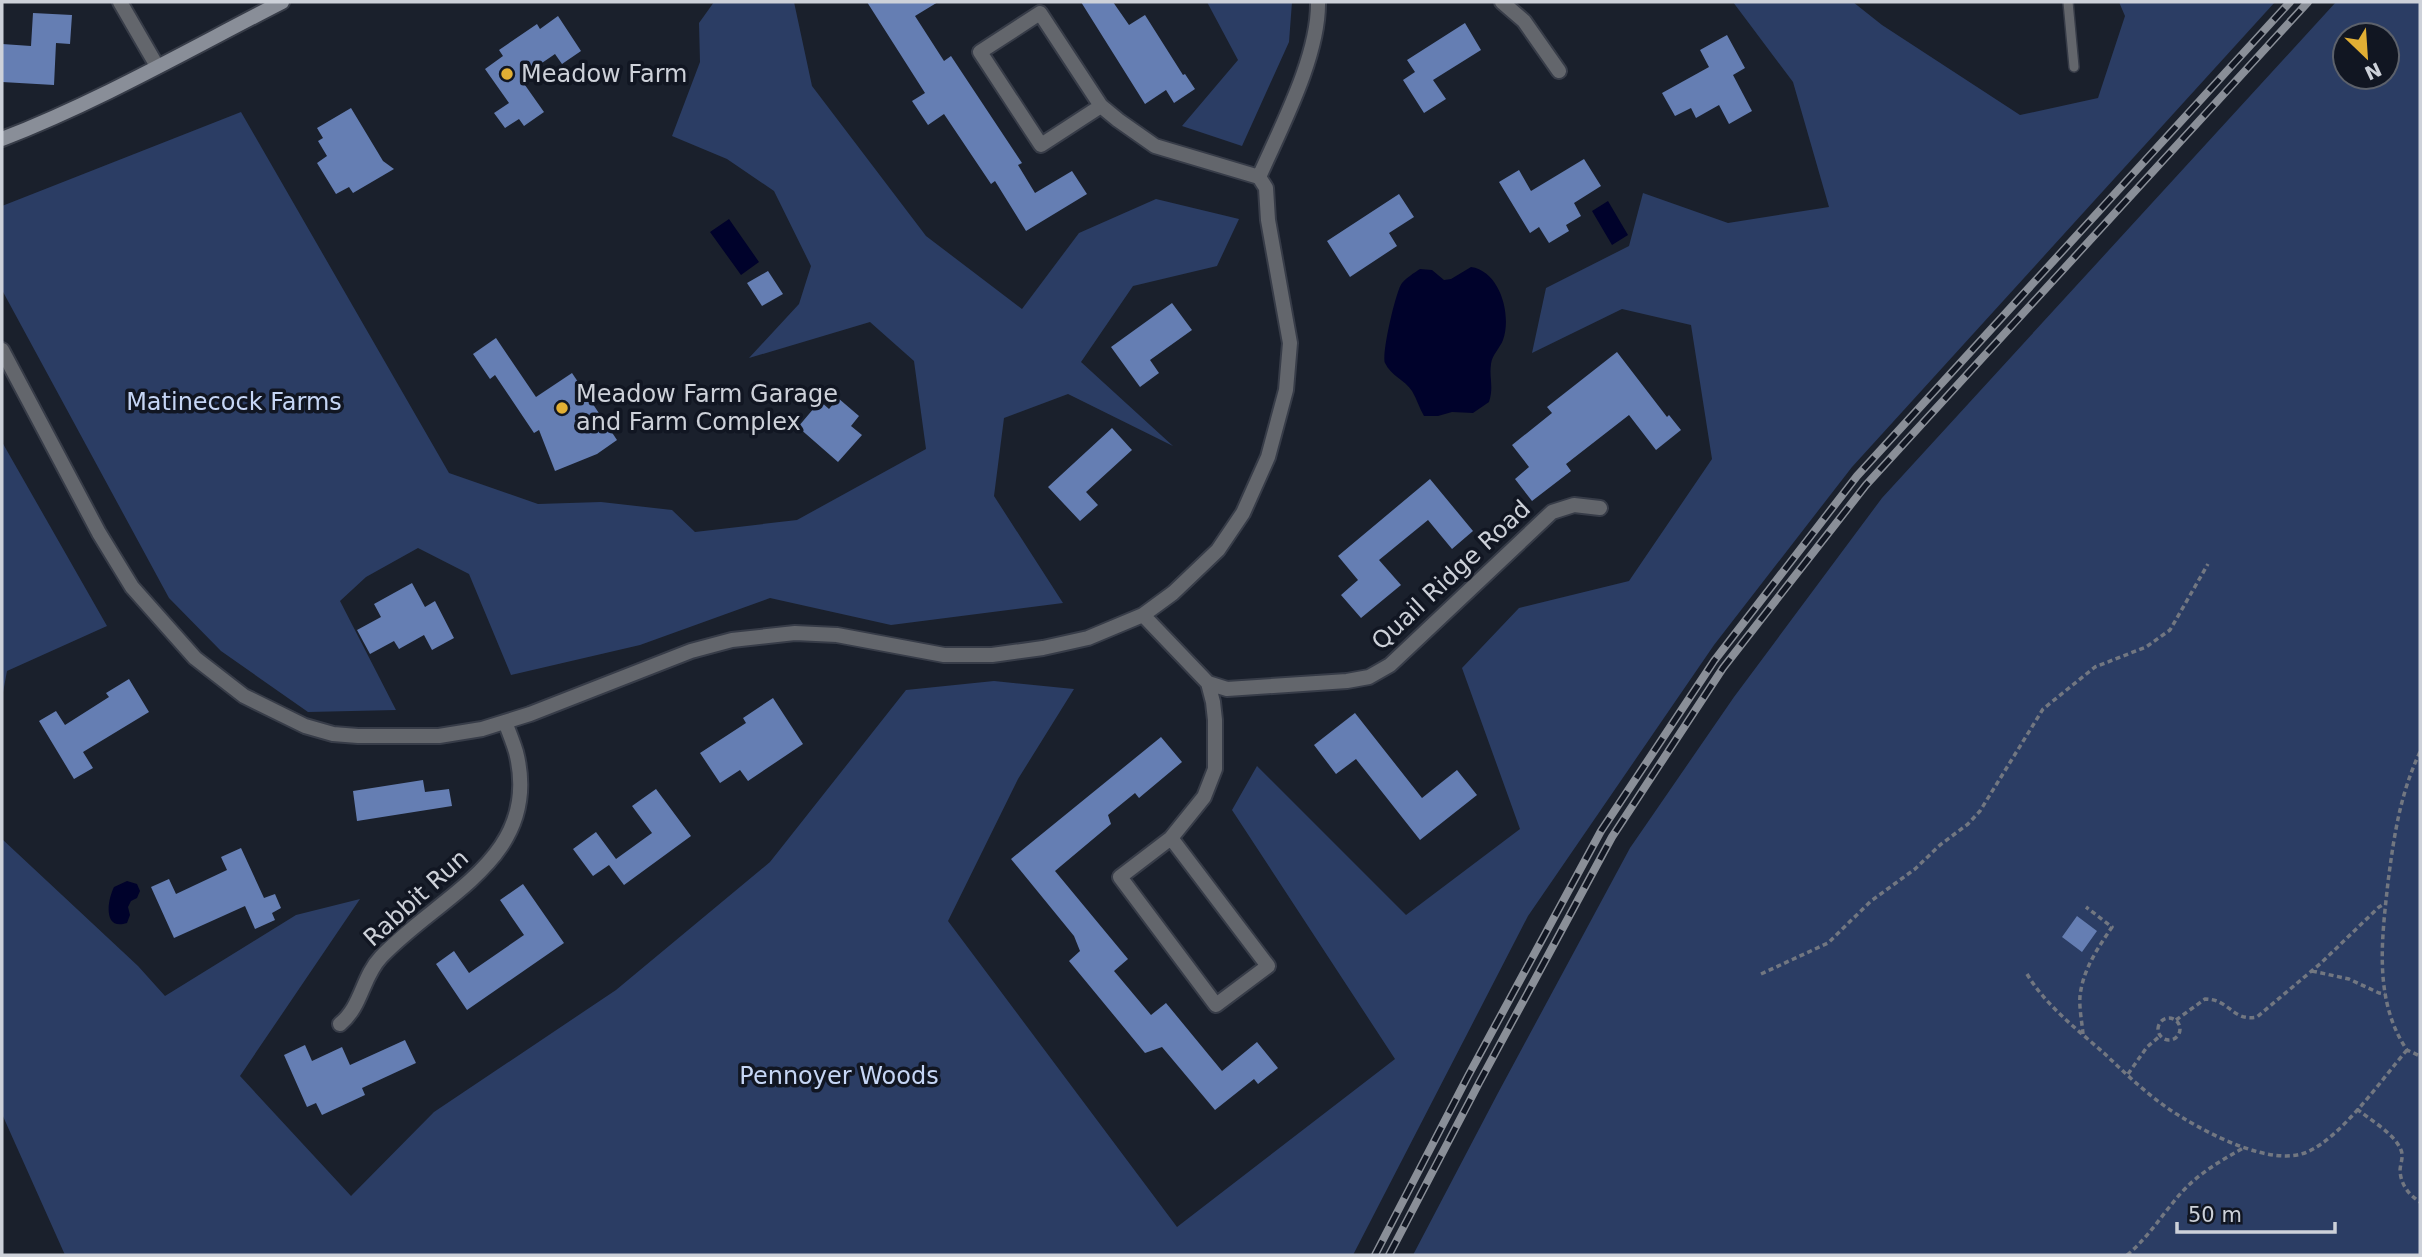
<svg xmlns="http://www.w3.org/2000/svg" width="2422" height="1257" viewBox="0 0 2422 1257" font-family="'DejaVu Sans',sans-serif">
<style>
.green{fill:#2b3d64;fill-rule:evenodd}
.water{fill:#00022b}
.building{fill:#657eb3}
.lines{fill:none;stroke-linecap:round;stroke-linejoin:round}
.lane-casing{stroke:#373c48;stroke-width:12}
.street-casing{stroke:#373c48;stroke-width:18}
.secondary-casing{stroke:#373c48;stroke-width:18}
.path{stroke:#727781;stroke-width:3.5;stroke-dasharray:5 3.5;stroke-linecap:butt}
.lane{stroke:#63666c;stroke-width:9}
.street{stroke:#63666c;stroke-width:14}
.secondary{stroke:#898e98;stroke-width:14}
.rail-casing{stroke:#8a8f98;stroke-width:8}
.rail{stroke:#111622;stroke-width:5;stroke-dasharray:16;stroke-linecap:butt}
.poi-dot{fill:#e2af34;stroke:#111622;stroke-width:2.5}
.labels{text-anchor:middle;dominant-baseline:central;stroke-width:7;stroke-linejoin:round;paint-order:stroke}
.poi-label{font-size:24px;fill:#cdd1d9;stroke:#111622;text-anchor:start}
.park-label{font-size:24px;fill:#c6d6f5;stroke:#111622}
.street-label{font-size:24px;fill:#cdd1d9;stroke:#111622}
</style>
<rect width="100%" height="100%" fill="#1a202c"/>
<path class="green" d="M714,2H794L812,86L926,236L1022,309L1079,233L1156,199L1239,219L1217,266L1133,286L1081,362L1173,446L1068,394L1004,418L994,496L1063,603L891,625L770,598L640,645L511,675L469,574L418,548L366,577L340,601L396,710L308,712L221,651L169,598L2,290V206L241,112L449,473L538,504L601,502L672,510L695,532L797,520L926,449L914,361L870,322L749,358L799,304L811,266L774,191L727,159L672,136L700,62L699,23Z
M1207,2H1292L1289,42L1242,146L1182,126L1238,60Z
M1733,2H1853L1882,25L2020,115L2098,98L2125,16L2119,2H2275L1852,467L1714,645L1528,916L1353,1255H65L2,1114V839L138,966L165,996L296,915L360,899L240,1076L351,1196L434,1112L616,990L770,862L906,690L994,681L1074,689L1018,779L948,921L1177,1227L1395,1059L1232,810L1257,766L1406,915L1520,829L1462,668L1519,608L1629,581L1712,459L1691,325L1622,309L1532,353L1546,288L1629,246L1643,193L1728,223L1829,207L1793,82Z
M2336,2H2420V1255H1413L1498,1093L1630,848L1734,697L1882,498ZM2345,35H2387V77H2345Z
M2,442L107,626L7,671L2,698Z"/>
<path class="water" d="M1608,201L1628,235L1612,245L1592,211Z
M729,219L759,262L741,275L710,232Z
M1471,267C1500,271 1512,315 1503,340C1500,348 1492,355 1491,364C1489,379 1494,386 1489,402L1473,413L1452,412L1438,416H1424C1419,408 1417,399 1412,391C1405,380 1391,376 1385,363C1381,355 1396,290 1402,283C1406,278 1414,273 1420,269L1432,270L1444,280L1451,279Z
M127,881L137,884L140,891L137,898L131,901L128,907L130,915L127,923C103,931 107,901 114,887Z"/>
<path class="building" d="M867,2H938L915,16L944,61L951,56L1022,163L1018,165L1035,193L1072,171L1087,194L1026,231L995,181L991,184L944,114L928,125L912,101L925,93Z
M1081,2H1113L1129,25L1145,15L1183,75L1185,74L1195,89L1174,103L1166,90L1145,104Z
M33,13L72,15L70,44L56,43L54,85L2,82V44L31,46Z
M558,16L581,51L562,64L555,54L520,78L544,112L524,126L519,119L505,128L494,113L509,103L485,69L503,56L499,50L537,24L540,29Z
M1465,23L1481,50L1433,80L1446,99L1424,113L1403,80L1415,72L1407,60Z
M1727,35L1745,68L1733,75L1752,111L1729,124L1719,105L1696,118L1691,108L1675,116L1662,93L1709,67L1700,50Z
M351,108L383,161L394,169L353,193L349,187L336,194L317,163L327,156L318,141L323,138L317,128Z
M1584,159L1601,186L1574,203L1581,216L1566,225L1569,231L1549,243L1539,227L1530,233L1499,182L1519,170L1531,191Z
M1399,194L1414,217L1389,233L1397,246L1350,277L1327,241Z
M768,271L783,294L762,306L747,283Z
M1172,303L1192,330L1150,360L1159,373L1140,387L1111,347Z
M496,338L536,397L572,373L617,440L597,454L555,471L539,430L534,433L495,375L490,379L473,354Z
M1617,352L1667,417L1669,415L1681,430L1656,450L1629,415L1566,464L1571,471L1532,501L1515,479L1529,467L1512,445L1552,413L1547,407Z
M838,398L859,416L851,426L862,435L838,462L798,427L820,401L829,409Z
M1112,428L1132,450L1086,492L1098,505L1080,521L1048,487Z
M1430,479L1473,531L1452,549L1428,520L1379,560L1401,585L1361,618L1341,595L1358,580L1338,556Z
M412,583L425,607L435,601L454,638L432,650L424,635L399,649L394,641L370,654L357,630L381,617L374,604Z
M129,679L149,712L83,752L93,768L74,779L39,721L56,711L65,725L109,697L106,693Z
M773,698L803,744L748,781L740,770L720,783L700,753L746,723L743,718Z
M1355,713L1422,798L1457,770L1477,795L1420,840L1356,759L1336,774L1314,745Z
M1161,737L1182,762L1139,798L1135,793L1108,815L1111,824L1055,871L1128,959L1114,971L1151,1015L1166,1003L1222,1071L1257,1042L1278,1068L1258,1084L1254,1079L1215,1110L1162,1047L1145,1053L1069,961L1080,951L1074,936L1011,859Z
M423,780L425,792L449,789L452,806L357,821L353,791Z
M656,789L691,836L624,885L609,865L593,876L573,849L596,832L616,859L652,833L632,806Z
M241,848L264,898L275,894L281,908L272,913L275,920L255,929L245,906L174,938L151,887L169,879L176,894L227,870L221,857Z
M523,884L564,943L467,1010L436,964L454,951L469,973L524,935L500,900Z
M2077,916L2097,931L2082,952L2062,937Z
M405,1040L416,1063L362,1088L365,1095L322,1115L316,1103L307,1107L284,1055L305,1045L312,1061L342,1047L350,1065Z"/>
<g class="lines">
<g class="lane-casing">
<path id="lane" d="M2068,2L2074,67"/>
</g>
<g class="street-casing">
<path id="street" d="M120,2L157,66
M1502,2L1524,21L1559,71
M1101,106L1041,145L980,52L1040,13L1101,106L1118,120L1155,146L1259,177
M1259,177C1281,127 1319,56 1318,2
M2,350L99,533L132,587L195,658L244,696L305,726L333,734L358,736H439L482,729L530,714L691,651L732,640L795,633L837,635L944,655H992L1043,648L1088,638L1143,615L1173,593L1218,550L1243,513L1268,457L1286,390L1290,343L1268,220L1266,188L1259,177
M1143,615L1208,683L1213,702L1215,720V769L1204,797L1171,838L1120,877L1216,1005L1268,966L1171,838
M1208,683L1227,689L1347,681L1369,677L1390,665L1552,512L1574,505L1600,508
M340,1024C362,1006 362,977 381,957C439,895 543,858 516,752C513,742 509,732 505,722"/>
</g>
<g class="secondary-casing">
<path id="secondary" d="M2,139C98,102 190,49 282,2"/>
</g>
<path class="path" d="M2420,752C2400,794 2394,836 2388,882C2382,938 2373,1000 2407,1050L2420,1056
M2312,971L2349,979L2379,993L2385,994
M1761,974L1828,943L1871,901L1915,869L1940,845L1968,824L1980,811L2043,709L2095,667L2146,647L2170,630L2208,564
M2027,974C2046,1006 2078,1030 2105,1054C2129,1077 2154,1101 2183,1118C2213,1136 2273,1167 2307,1152C2341,1138 2382,1079 2407,1050
M2158 1029a11 11 0 1 1 22 0a11 11 0 1 1-22 0Z
M2176,1020L2205,999C2230,999 2232,1022 2257,1017L2321,963L2379,907L2386,903
M2083,1034C2082,1022 2079,1008 2080,996C2083,969 2098,948 2112,927L2086,907
M2128,1074L2147,1047L2160,1036
M2357,1109C2370,1120 2394,1133 2401,1150C2404,1157 2400,1164 2400,1171C2401,1185 2409,1195 2420,1202
M2127,1255C2149,1237 2163,1213 2182,1192C2199,1173 2222,1160 2245,1147"/>
<use href="#lane" class="lane"/>
<use href="#street" class="street"/>
<use href="#secondary" class="secondary"/>
<g class="rail-casing">
<path id="rail" d="M1375,1255L1468,1076L1601,831L1714,661L1857,476L2290,2
M1389,1255L1479,1083L1612,837L1723,668L1866,485L2308,2"/>
</g>
<use href="#rail" class="rail"/>
</g>
<g class="poi-dot">
<circle cx="507" cy="74" r="7"/>
<circle cx="562" cy="408" r="7"/>
</g>
<g class="labels">
<g class="poi-label">
<text x="521" y="74">Meadow Farm</text>
<text x="576" y="394">Meadow Farm Garage<tspan x="576" dy="28">and Farm Complex</tspan></text>
</g>
<g class="park-label">
<text x="234" y="402">Matinecock Farms</text>
<text x="839" y="1076">Pennoyer Woods</text>
</g>
<g class="street-label">
<text transform="translate(1451 575) rotate(-43)">Quail Ridge Road</text>
<text transform="translate(416 898) rotate(-42)">Rabbit Run</text>
</g>
</g>
<rect width="2422" height="1257" fill="none" stroke="#cdd1d9" stroke-width="7"/>
<g transform="translate(2366 56) rotate(155)"><circle r="33" fill="#111622" stroke="#5c616b" stroke-width="2"/>
<path d="M0-5L12 26L0 18L-12 26Z" fill="#e2af34"/>
<text y="-10" font-size="19" font-weight="bold" text-anchor="middle" fill="#cdd1d9">N</text>
</g>
<path d="M2177 1222v10h158v-10" fill="none" stroke="#cdd1d9" stroke-width="3.5"/>
<text x="2188" y="1222" font-size="21" fill="#cdd1d9" stroke="#111622" stroke-width="5" paint-order="stroke">50 m</text>
</svg>
